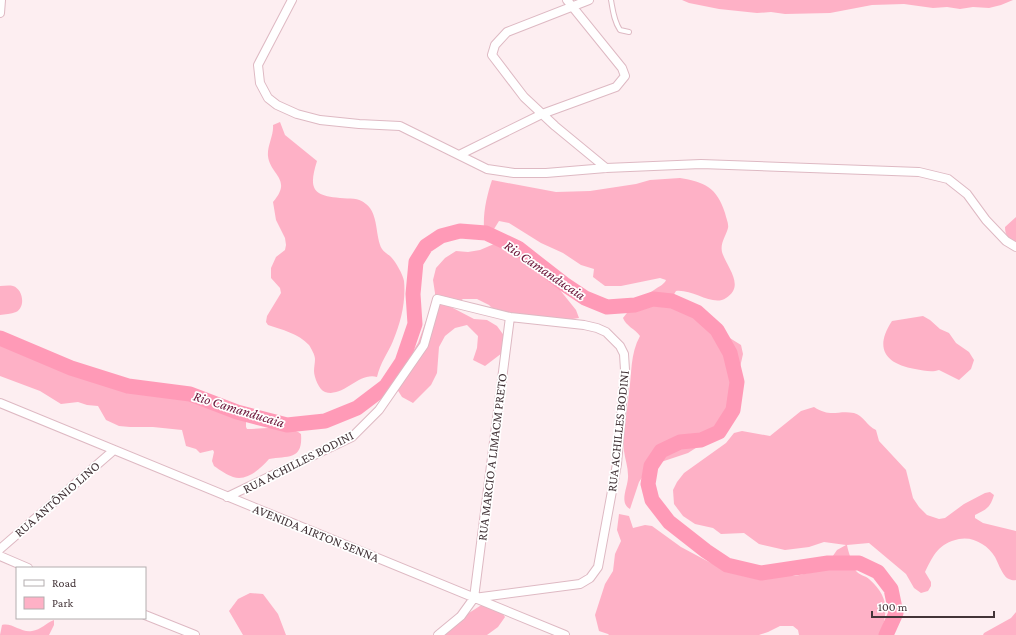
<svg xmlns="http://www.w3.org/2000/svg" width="1016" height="635" viewBox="0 0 1016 635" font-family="'Crimson Pro',serif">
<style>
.green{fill:#feb1c6}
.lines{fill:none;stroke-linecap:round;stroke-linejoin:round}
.river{stroke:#ff9ab7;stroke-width:15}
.lane-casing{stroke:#deb9c3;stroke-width:6}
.street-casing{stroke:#deb9c3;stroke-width:10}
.lane{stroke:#fff;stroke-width:4}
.street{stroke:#fff;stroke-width:8}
.labels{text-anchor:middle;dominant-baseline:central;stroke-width:3.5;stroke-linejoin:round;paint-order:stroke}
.street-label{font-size:13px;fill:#433438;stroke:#fff}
.water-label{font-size:14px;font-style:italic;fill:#6c1539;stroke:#fff}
</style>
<rect width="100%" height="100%" fill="#fdeef1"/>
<path class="green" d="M682,0H1013L1001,5L989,8L973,7L960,9L947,7L933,8L904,4L872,5L830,13L785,14L771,12L757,13L719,9L689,3Z
M280,122L285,135L317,161C309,187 311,196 340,198C350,199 358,197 366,204C379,214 375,237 382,249C384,252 389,255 391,257C396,262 403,275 404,281C406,301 401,322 393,341C388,353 380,363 377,377C358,372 344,398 325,392C319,390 314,377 314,371C314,367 315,363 315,359C315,355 311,348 309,345C298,333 282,330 268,325L266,322L267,316L281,293L280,288L271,278V268L276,257L285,250L286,245L285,238L276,220L273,202C293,179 270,175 268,156C267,146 274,135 273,125Z
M680,178C704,182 717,187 725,213C726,218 729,224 728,228C726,236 720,243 722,252C726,266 746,286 726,298C713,307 693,289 676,291L673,296L680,307L741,345L743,354L734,394L717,424L702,444L688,453L658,463L647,470L639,482L630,509C618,502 629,486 628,475C628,467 625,459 624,451C623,431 627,412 629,393C632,373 630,354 640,336C635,329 626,326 623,318C631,307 643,297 654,290C659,286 664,285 666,280L660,278L621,286H605L593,277L594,269L581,265L563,253L541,243L509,223L499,221L494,229L486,231L484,228C483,212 487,195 492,180L556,192L590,191L636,184L650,180Z
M1016,217V242C1008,239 1005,235 1005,227Z
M494,244L508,247L528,265L560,290L576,310L579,318L560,321L498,314L489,305L477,299H463L451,307L474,319L487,320L497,326L505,337L506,350L485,366L473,360L477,348L478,336L467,325L455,328L445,336L439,347L437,373L431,385L413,403L402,397L395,386L396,374L405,364L418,343L427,318L435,306V293L433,280L436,268L445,258L456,251L468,252L480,250Z
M0,286C4,286 9,285 13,286C23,289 26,307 16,312C11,314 5,314 0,315Z
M923,316L930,320L940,329L949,333L956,343L969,352L974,360L971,369L959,380L939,370C931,373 923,370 915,369C885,364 874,348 892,321Z
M0,340L18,344L39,353L57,357L96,376L126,384H162L176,388L204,400L228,408L246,421V427L247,429C261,429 290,425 301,434C303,460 289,456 269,459C261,468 247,482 233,477C227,475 220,470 214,466L212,461L214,452L213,450L200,453L196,449L186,446L182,430L153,427H130L119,426L106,420L98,406L87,405L78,402L61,404L40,391L0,376Z
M814,407C831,418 837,410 854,413C863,415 867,426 876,430L879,441L906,470L913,498L919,507L927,515L939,519L945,518L964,504L985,493L990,492L994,495C990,508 987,509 975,515V518L983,523L1016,531V580C1013,581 1007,579 1005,576C1001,571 998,563 995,557C988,545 973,536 959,539C938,544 934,554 925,572L931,582V586L928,591L921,593L914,588L906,574L869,543L847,545C848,551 853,566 856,571C859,575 866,576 869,579C890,598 887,610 881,635H799L798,630L793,626H780L768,632L759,635H609L608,634L599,631L595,615L605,584L613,571L615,554L621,541L617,530L619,514L629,516L633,528L645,525L652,526L681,547L709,562L726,569L751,575L795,576L817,571L828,563L837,550L846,545L824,542L809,547L785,550L759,544L744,533L721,534L713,528L695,524L683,516L674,504L673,490L677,482L684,473L726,443L734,433L742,431L770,436L801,411Z
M250,593L263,594L278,614L286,635H243L229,611L238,599Z
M483,604L497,605L505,617L498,627L487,635H441L461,618Z
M1016,612V635H983L984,633L1011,618Z
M54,620V625L49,635H0L2,625C12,622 21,633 32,631C41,630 46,623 54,620Z"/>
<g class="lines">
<path class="river" d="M0,338L71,368L128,386L190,394L237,412L287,425L325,421L357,408L386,386L402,362L415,324L413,294L416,262L426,246L441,236L460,231L486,233L518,248L564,284L585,298L607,307L635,305L653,299L672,301L697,312L717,330L730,353L737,382L733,410L719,432L701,440L680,442L661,451L651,466L648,484L652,500L669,522L706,551L727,565L761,573L828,563H859L878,572L891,589L896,613L886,635"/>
<g class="lane-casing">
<path id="lane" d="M611,0C613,11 614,21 620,30L629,32"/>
</g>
<g class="street-casing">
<path id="street" d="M292,0L258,65L260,83L268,98L277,105L297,114L320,120L359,124L400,126L487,169L514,173H546L606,168L701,164L919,172L948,179L967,194L986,220L1006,241L1016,247
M589,0L507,32L495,45L492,55L524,97L555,126L606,168
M0,13L1,0
M459,155L542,114L616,87L625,76L622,68L567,0
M0,403L565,635
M227,497L352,437L379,410L424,345L437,299L510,317L584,325L597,328L606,332L620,346L624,354L625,370L617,464L598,567L590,578L580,584L474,598
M0,549L114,450
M0,556L28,568
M145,615L195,635
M438,635L461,616L474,598L510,317"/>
</g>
<use href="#lane" class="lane"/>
<use href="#street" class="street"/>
</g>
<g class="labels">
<g class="street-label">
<text transform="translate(618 431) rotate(-84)">RUA ACHILLES BODINI</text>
<text transform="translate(492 457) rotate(-83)">RUA MARCIO A LIMACM PRETO</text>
<text transform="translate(298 462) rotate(-27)">RUA ACHILLES BODINI</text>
<text transform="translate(57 499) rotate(-41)">RUA ANTÔNIO LINO</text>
<text transform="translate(316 533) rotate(22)">AVENIDA AIRTON SENNA</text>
</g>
<g class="water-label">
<text transform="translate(545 270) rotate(34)">Rio Camanducaia</text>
<text transform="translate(239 409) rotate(17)">Rio Camanducaia</text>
</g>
</g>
<rect x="16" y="567" width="130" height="52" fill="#ffffff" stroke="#b4aeaf"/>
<rect x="24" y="580" width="20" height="6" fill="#ffffff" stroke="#b4aeaf"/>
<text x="52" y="587" font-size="12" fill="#433438">Road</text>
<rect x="24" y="597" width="20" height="12" fill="#feb1c6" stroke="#b4aeaf"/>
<text x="52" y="607" font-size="12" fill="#433438">Park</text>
<path d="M872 611v6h122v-6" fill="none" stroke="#433438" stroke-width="2"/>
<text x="878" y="611" font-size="12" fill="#433438" stroke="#ffffff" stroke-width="3" paint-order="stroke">100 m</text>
</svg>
